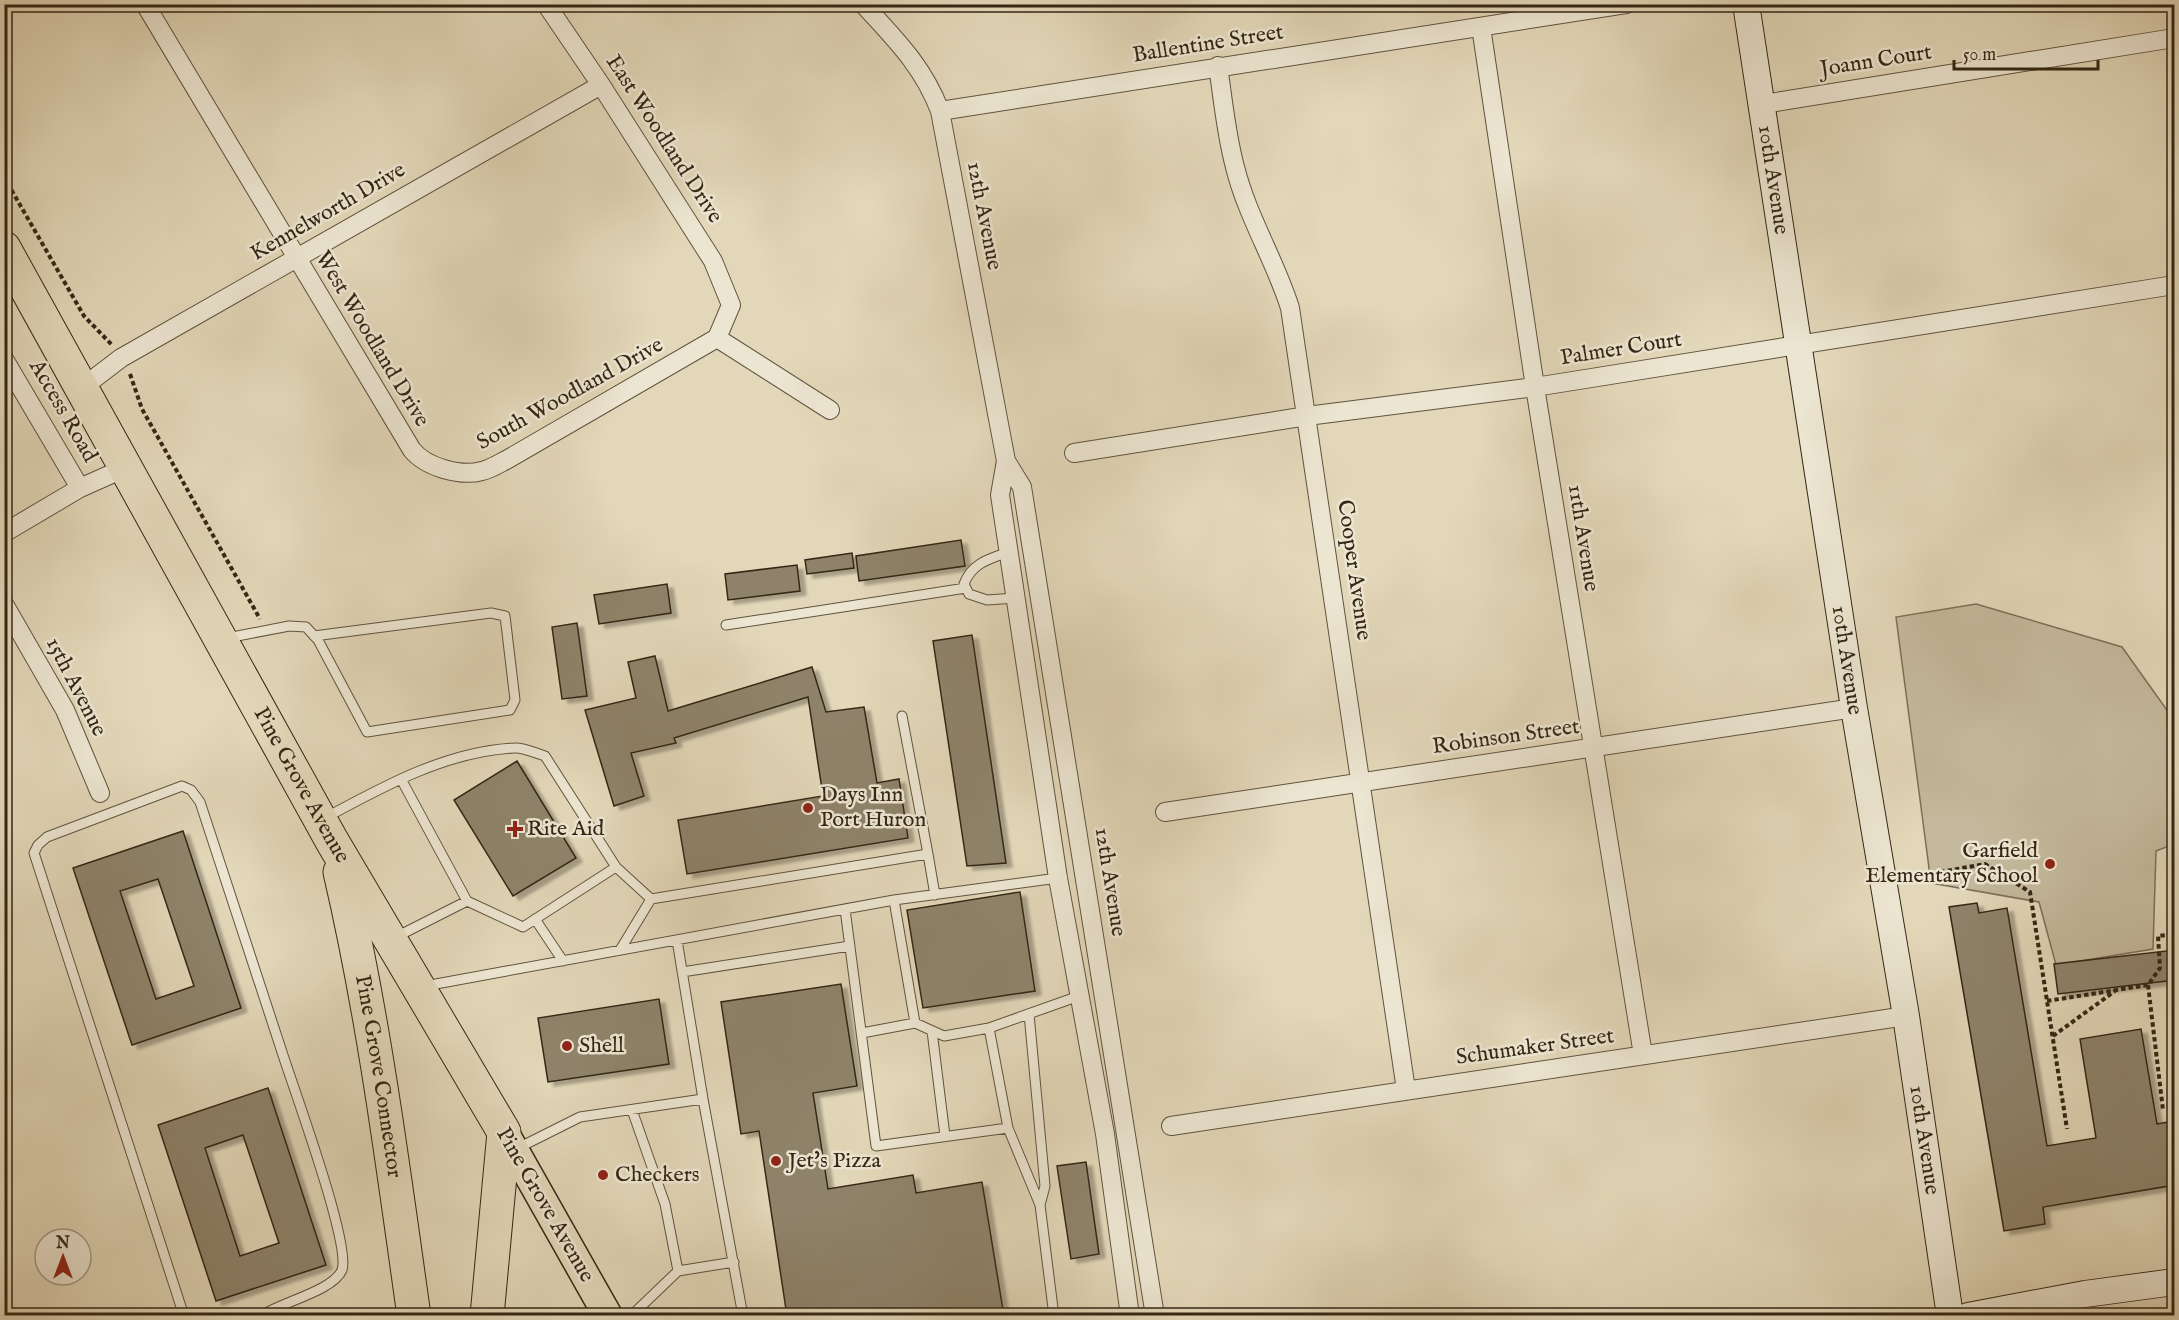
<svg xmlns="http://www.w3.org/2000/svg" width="2179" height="1320" viewBox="0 0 2179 1320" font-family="'IM FELL English',serif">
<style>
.green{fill:#c4b99c;stroke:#7c7058;stroke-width:1.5}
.building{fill:#8e836a;stroke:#342715;stroke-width:1.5;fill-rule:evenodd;filter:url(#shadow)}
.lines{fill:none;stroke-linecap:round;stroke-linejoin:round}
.lane-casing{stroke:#60533e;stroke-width:11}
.street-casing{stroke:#60533e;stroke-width:20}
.secondary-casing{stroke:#342715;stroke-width:28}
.primary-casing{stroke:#342715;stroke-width:31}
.highway-casing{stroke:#342715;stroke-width:35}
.path{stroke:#342715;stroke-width:4;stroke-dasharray:4.5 3;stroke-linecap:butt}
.lane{stroke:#ece5d1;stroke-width:9}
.street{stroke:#ece5d1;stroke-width:18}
.secondary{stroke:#ece5d1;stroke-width:26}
.primary{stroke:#e2d7b8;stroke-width:28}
.highway{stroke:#e2d7b8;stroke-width:33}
.poi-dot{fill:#8f2418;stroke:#ece5d1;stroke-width:2}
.labels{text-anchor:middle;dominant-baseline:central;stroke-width:5;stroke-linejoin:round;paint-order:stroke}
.street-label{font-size:22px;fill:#342715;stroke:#ece5d1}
.poi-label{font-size:22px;fill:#342715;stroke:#ece5d1;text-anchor:start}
</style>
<defs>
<filter id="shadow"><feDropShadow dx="6" dy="4" stdDeviation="1.5" flood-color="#0004"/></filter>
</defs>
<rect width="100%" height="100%" fill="#e2d7b8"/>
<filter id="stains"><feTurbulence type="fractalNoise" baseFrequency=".00333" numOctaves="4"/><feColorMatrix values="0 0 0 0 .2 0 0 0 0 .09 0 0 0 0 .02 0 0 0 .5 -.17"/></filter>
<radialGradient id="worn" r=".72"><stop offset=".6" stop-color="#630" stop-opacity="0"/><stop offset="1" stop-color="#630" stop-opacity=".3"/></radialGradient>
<path class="green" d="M1976,604L2122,647L2174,720V844L2156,851L2153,949L2056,965L2039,902L1931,883L1896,617Z"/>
<path class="building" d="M961,540L965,566L859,581L856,556Z
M852,553L854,568L807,574L805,560Z
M797,565L800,591L728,600L725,574Z
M667,584L671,613L599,624L594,595Z
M577,623L587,696L562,699L552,627Z
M972,635L1006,863L967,866L933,641Z
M655,656L668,711L812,667L826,712L864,707L877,783L899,779L908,838L687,874L678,820L823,796L808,697L674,738L676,743L631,753L644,796L614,806L585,710L636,698L628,662Z
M517,761L576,858L513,896L454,800Z
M183,831L241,1008L132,1045L73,868ZM158,879L194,986L156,999L120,891Z
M1020,892L1035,991L923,1008L907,910Z
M1977,903L1979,913L2007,908L2047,1146L2096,1138L2080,1039L2141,1029L2157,1124L2175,1121V1185L2043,1207L2045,1224L2004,1231L1949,907Z
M2175,950V980L2058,994L2054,964Z
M841,984L857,1086L813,1093L828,1189L913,1175L916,1193L982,1182L1004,1316H787L759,1131L741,1134L721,1002Z
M659,999L669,1064L548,1082L538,1018Z
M268,1088L326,1265L216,1301L158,1125ZM243,1135L279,1243L240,1256L205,1148Z
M1086,1162L1099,1254L1071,1259L1057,1166Z"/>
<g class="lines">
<g class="lane-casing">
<path id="lane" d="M1009,552C989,559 972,563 964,584L969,594L987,600L1016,598
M726,625L966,588
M227,638L289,626L306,627L318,640L367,732L510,710L515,700L505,616L491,613L314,636
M902,716L928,854
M325,818C382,787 447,751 514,748C523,747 535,753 545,756L616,867L523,927L467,901L401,779
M616,867L651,899L928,854L935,895
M894,900L915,1023L944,1036L989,1028L1008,1128L1040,1205L1054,1316
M845,909L876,1146L1008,1128
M535,919L563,961
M394,938L467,901
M620,950L651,899
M682,972L850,946
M425,986L894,900L1058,878
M1029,1014L1045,1186L1040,1205
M989,1028L1079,996
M932,1031L945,1136
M862,1033L915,1023
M703,1099L743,1316
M516,1149L580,1117L703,1099L677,940
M678,1271L734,1262
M184,1316L34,853L38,845L47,837L182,786L191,790L200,802C227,885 255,969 282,1052C293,1087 351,1244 342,1270C333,1291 281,1302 261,1316
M631,1316L678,1271L665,1204L632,1110"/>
</g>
<g class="street-casing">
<path id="street" d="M145,4L412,450C426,467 460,477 482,471C491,469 500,463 508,459L717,338L731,305L713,261L601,85L546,4
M863,4C895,39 923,66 940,111L1006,461L1000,495L1058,878L1105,1134L1130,1316
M1481,27L1535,387L1643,1055
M1218,66C1223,99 1226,134 1235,167C1247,216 1275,260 1290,308L1406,1090
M1763,104L2174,38
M940,111L1626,4
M717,338L830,410
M4,359L80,488
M83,387L121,358L601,85
M1074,453L1307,416L1535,387L2174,285
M1006,461L1022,487L1155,1316
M4,533L80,488L127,467
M4,604L65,710L100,793
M1165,812L1854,708
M1171,1126L1906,1016"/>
</g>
<g class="secondary-casing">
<g id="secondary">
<path id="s1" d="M1746,4L1854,708L1906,1016L1950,1316"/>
<path d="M1968,1316L2085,1294L2174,1282"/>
</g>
</g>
<g class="primary-casing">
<path id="primary" d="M504,1132L608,1316"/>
</g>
<g class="highway-casing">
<g id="highway">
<path id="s2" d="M4,248L332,841L504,1132L487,1316"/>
<path id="s3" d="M340,872C374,1018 393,1167 414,1316"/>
</g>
</g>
<path class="path" d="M4,177L84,316L112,345
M130,374L142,409L260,619
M1918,876L1985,864L2030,892L2067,1129
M2148,985L2163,1110
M2047,1001L2148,985L2160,968L2158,936L2174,934
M2053,1036L2115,991"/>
<use href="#lane" class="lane"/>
<use href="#street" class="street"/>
<use href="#secondary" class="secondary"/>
<use href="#primary" class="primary"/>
<use href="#highway" class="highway"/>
</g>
<g class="poi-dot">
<circle cx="808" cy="808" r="6"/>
<path d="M512 820h6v6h6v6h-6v6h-6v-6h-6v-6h6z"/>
<circle cx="2050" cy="864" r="6"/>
<circle cx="567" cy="1046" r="6"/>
<circle cx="776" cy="1161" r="6"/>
<circle cx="603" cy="1175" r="6"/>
</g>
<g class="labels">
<g class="street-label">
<text transform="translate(1208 44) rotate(-9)">Ballentine Street</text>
<text transform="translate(1876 61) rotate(-9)">Joann Court</text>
<text transform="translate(664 139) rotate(57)">East Woodland Drive</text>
<text stroke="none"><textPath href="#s1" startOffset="178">10th Avenue</textPath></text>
<text transform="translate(328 212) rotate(-30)">Kennelworth Drive</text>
<text transform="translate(984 216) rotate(79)">12th Avenue</text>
<text transform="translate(372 339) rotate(59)">West Woodland Drive</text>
<text transform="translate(1621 349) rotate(-9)">Palmer Court</text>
<text transform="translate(570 394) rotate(-29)">South Woodland Drive</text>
<text transform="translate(63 411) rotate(60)">Access Road</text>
<text transform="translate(1583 538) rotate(81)">11th Avenue</text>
<text transform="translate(1354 570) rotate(82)">Cooper Avenue</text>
<text stroke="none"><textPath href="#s1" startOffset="664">10th Avenue</textPath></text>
<text transform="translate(76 687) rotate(63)">15th Avenue</text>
<text transform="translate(1506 737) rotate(-8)">Robinson Street</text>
<text stroke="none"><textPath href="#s2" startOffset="614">Pine Grove Avenue</textPath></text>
<text transform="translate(1110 882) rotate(81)">12th Avenue</text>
<text transform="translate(1535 1047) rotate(-8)">Schumaker Street</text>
<text stroke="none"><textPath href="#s3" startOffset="208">Pine Grove Connector</textPath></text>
<text stroke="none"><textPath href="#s1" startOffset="1150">10th Avenue</textPath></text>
<text transform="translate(545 1205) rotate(60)">Pine Grove Avenue</text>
</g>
<g class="poi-label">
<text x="820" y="795">Days Inn<tspan x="820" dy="25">Port Huron</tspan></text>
<text x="527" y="829">Rite Aid</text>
<text x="2038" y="851" text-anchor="end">Garfield<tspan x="2038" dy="25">Elementary School</tspan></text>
<text x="579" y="1046">Shell</text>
<text x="788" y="1161">Jet's Pizza</text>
<text x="615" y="1175">Checkers</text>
</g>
</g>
<rect width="2179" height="1320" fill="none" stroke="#e2d7b8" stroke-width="24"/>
<rect x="6" y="6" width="2167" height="1308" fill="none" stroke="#342715" stroke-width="3"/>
<rect x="12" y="12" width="2155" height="1296" fill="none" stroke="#342715" stroke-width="1.5"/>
<g transform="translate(63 1257)"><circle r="28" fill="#ece5d1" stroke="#a29986" stroke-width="1.5"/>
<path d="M0-4.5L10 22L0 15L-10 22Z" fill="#8f2418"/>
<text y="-9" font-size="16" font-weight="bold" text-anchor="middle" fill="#342715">N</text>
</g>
<path d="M1954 60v9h144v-9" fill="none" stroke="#342715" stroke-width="3"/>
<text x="1963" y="60" font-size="18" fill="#342715" stroke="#ece5d1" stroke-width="4.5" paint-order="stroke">50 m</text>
<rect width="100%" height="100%" filter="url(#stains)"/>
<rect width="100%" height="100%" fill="url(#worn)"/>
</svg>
